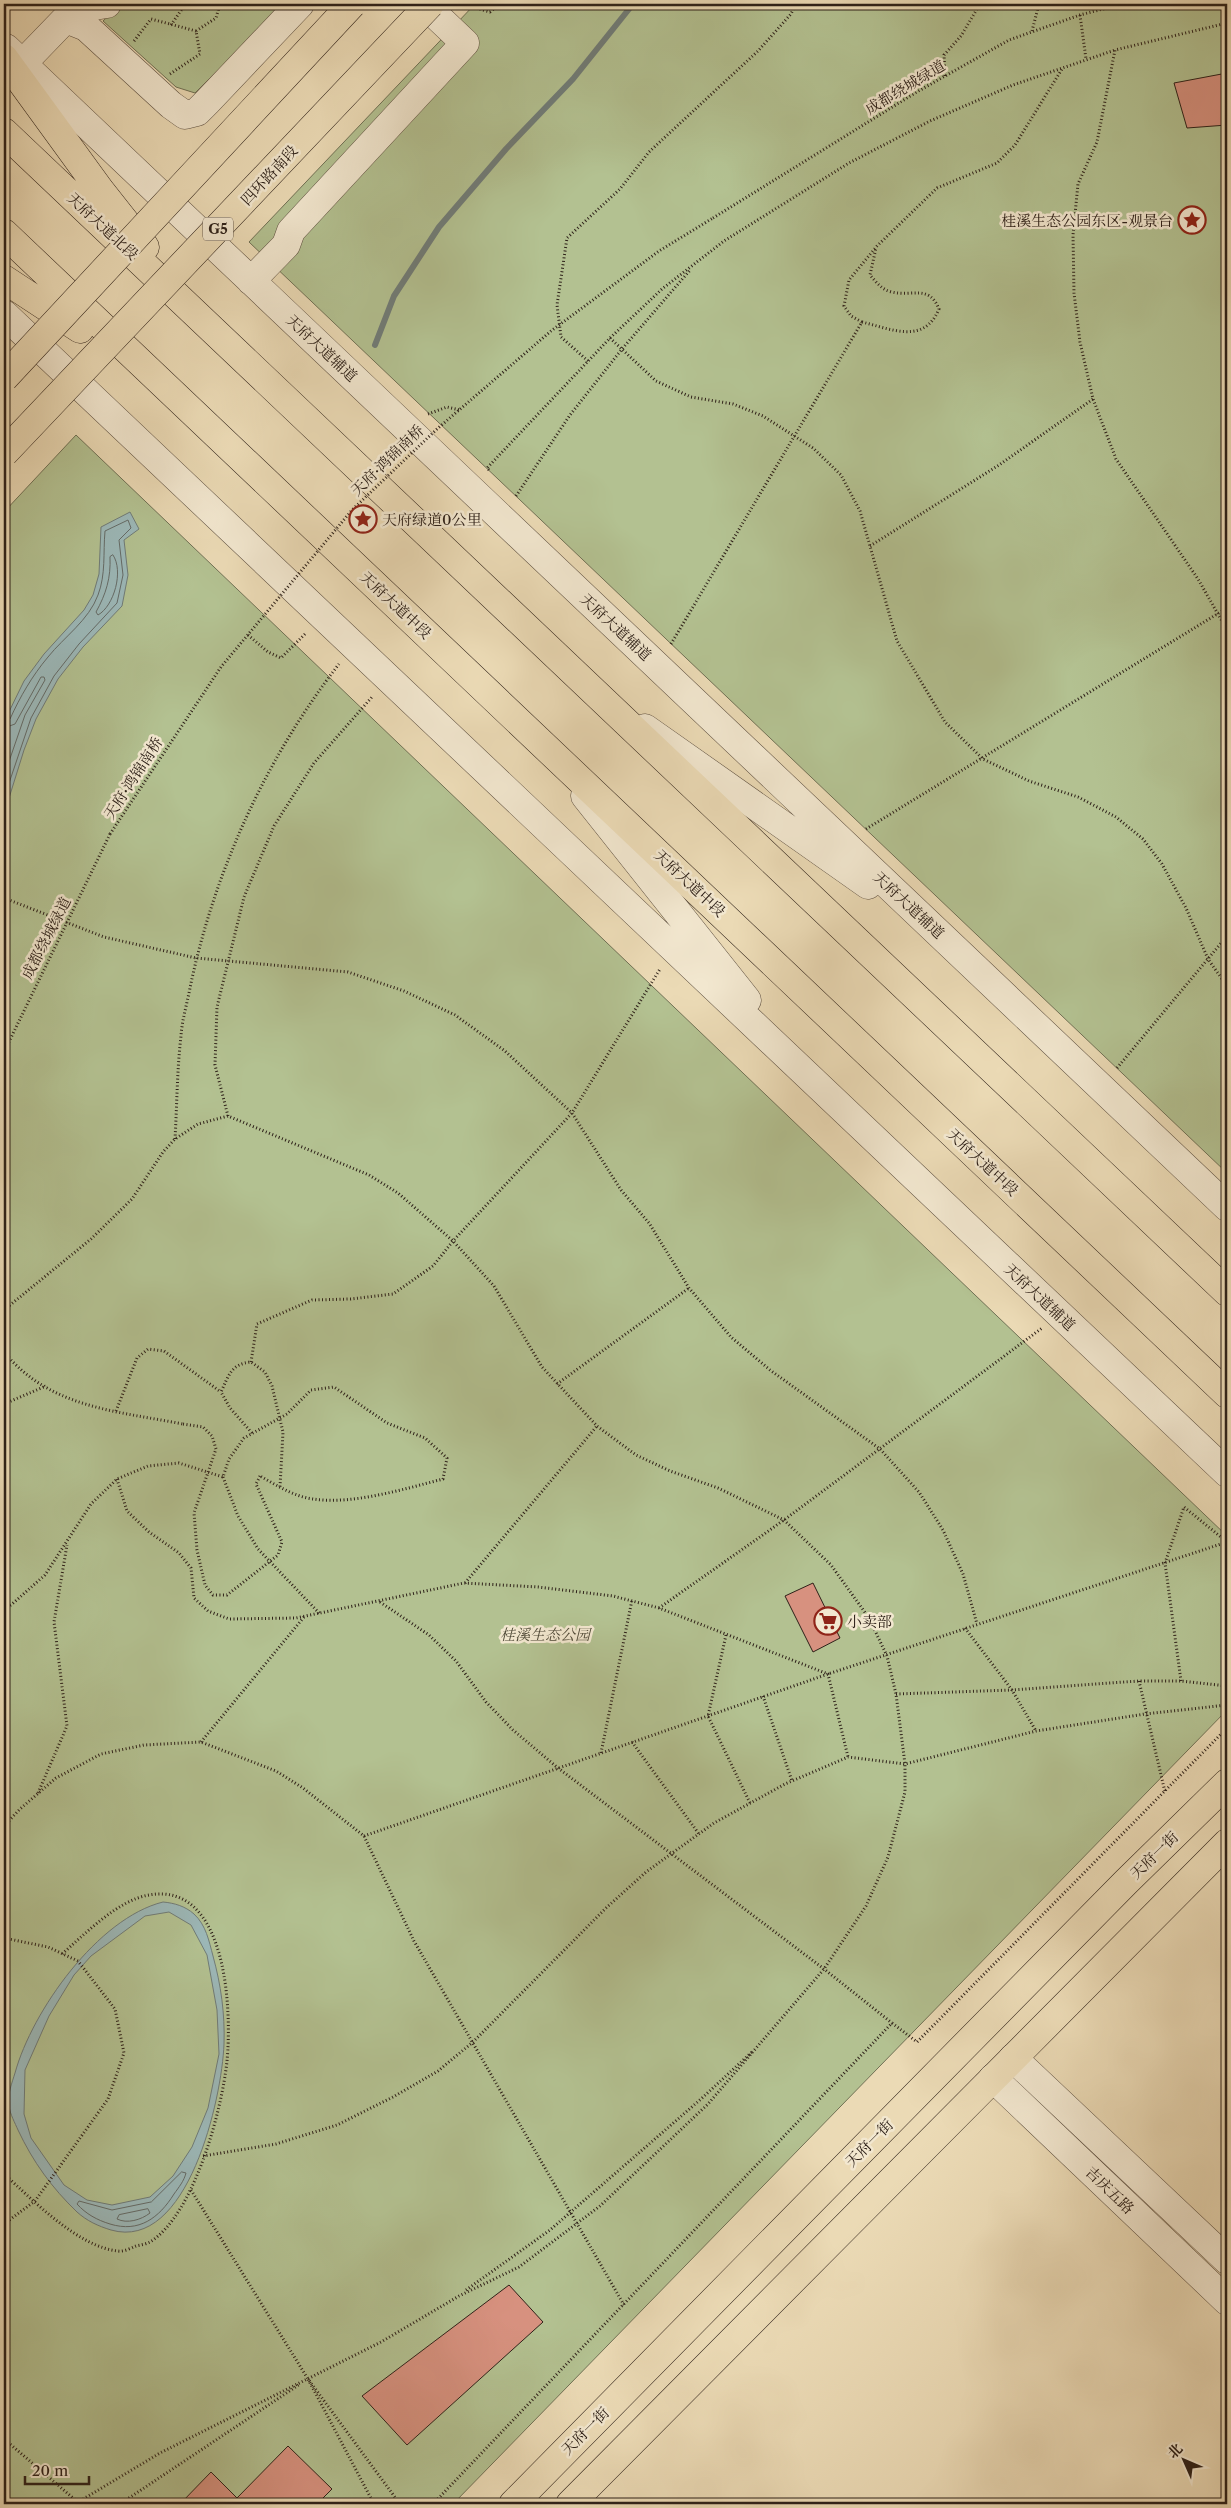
<svg xmlns="http://www.w3.org/2000/svg" width="1231" height="2508" viewBox="0 0 1231 2508" font-family="'Libre Caslon Text','Noto Serif SC',serif">
<style>
.green{fill:#b3c191;stroke:#707155}
.water{fill:#9cb8b8;stroke:#707c78;fill-rule:evenodd}
.lines{fill:none;stroke-linecap:round;stroke-linejoin:round}
.shore{stroke:#656c68;stroke-width:1}
.stream{stroke:#707c78;stroke-width:6}
.building{fill:#d7917f;stroke:#2e2119}
.minor-casing{stroke:#5d4f40;stroke-width:29}
.major-casing{stroke:#2e2119;stroke-width:29}
.path{stroke:#2e2119;stroke-width:3;stroke-dasharray:1 2.5;stroke-linecap:butt}
.minor{stroke:#f2e7cf;stroke-width:28}
.major{stroke:#ebdab5;stroke-width:28}
.highway-bridge-casing{stroke:#2e2119;stroke-width:29;stroke-linecap:butt}
.path-bridge{stroke:#2e2119;stroke-width:3;stroke-dasharray:1 2.5;stroke-linecap:butt}
.highway-bridge{stroke:#ebdab5;stroke-width:28}
.labels{text-anchor:middle;dominant-baseline:central;stroke-width:5;stroke-linejoin:round;paint-order:stroke}
.shield{fill:#f2e7cf;stroke:#695c50;stroke-width:1}
.shield-label{font-size:14px;font-weight:bold;fill:#2e2119}
.street-label{font-size:15px;fill:#2e2119;stroke:#f2e7cf}
.poi-label{font-size:15px;fill:#2e2119;stroke:#f2e7cf;text-anchor:start}
.park-label{font-size:15px;font-style:italic;fill:#4f4937;stroke:#f2e7cf}
</style>
<rect width="100%" height="100%" fill="#ebdab5"/>
<filter id="stains"><feTurbulence type="fractalNoise" baseFrequency=".004" numOctaves="4"/><feColorMatrix values="0 0 0 0 .2 0 0 0 0 .09 0 0 0 0 .02 0 0 0 .5 -.17"/></filter>
<radialGradient id="worn" r=".72"><stop offset=".6" stop-color="#630" stop-opacity="0"/><stop offset="1" stop-color="#630" stop-opacity=".3"/></radialGradient>
<path class="green" d="M121,4H285L195,93L176,87L103,21Z
M475,4H1227V1173L249,242Z
M76,435L1227,1536V1710L453,2504H4V512Z"/>
<path class="water" d="M130,512L139,529L124,540L128,575L122,606L83,647L58,679L36,719L24,750L4,814V722L24,681L44,654L84,610L93,595L99,574L101,527Z
M163,1902C174,1903 185,1906 194,1914C206,1925 209,1941 213,1956C221,1985 225,2014 224,2044C222,2098 188,2252 111,2230C98,2226 87,2221 77,2212C52,2188 33,2162 18,2130C15,2123 10,2114 9,2106C7,2095 12,2083 15,2073C32,2011 98,1918 163,1902ZM169,1912L191,1925L207,1955L217,2010L219,2054L208,2108L192,2147L173,2176L150,2197L112,2205L87,2200L64,2185L31,2138L24,2114L25,2070L49,2016L74,1975L91,1956L145,1916Z"/>
<g class="lines">
<path class="shore" d="M113,555C124,571 114,606 98,615L96,612C106,594 111,578 110,557Z
M4,722L10,719C20,697 32,676 48,657C64,637 89,620 98,595C106,574 103,553 105,531L128,520L131,528L119,540L123,575L117,603L79,644L54,676L31,718L4,798
M4,728L15,724L41,677H44L45,680L25,715L4,776
M182,2172L186,2173C184,2181 179,2187 174,2194C159,2218 139,2233 110,2224C97,2220 86,2214 77,2204L79,2201L112,2210L151,2202Z
M148,2209L150,2213C141,2220 127,2224 117,2219L119,2215Z"/>
<path class="stream" d="M375,345L394,296L439,227L506,149L573,79L633,4"/>
</g>
<path class="building" d="M1227,73V125L1187,128L1174,83Z
M813,1583L840,1638L813,1652L785,1596Z
M509,2285L543,2322L407,2445L362,2396Z
M288,2446L332,2489L317,2504H180L211,2472L237,2498Z"/>
<g class="lines">
<g class="minor-casing">
<path id="minor" d="M75,9L107,4
M66,19L86,27L171,105L185,115L197,112L207,102L300,4
M6,48L1227,1207
M22,64L79,5
M251,281L286,245L291,231L465,43L424,4
M4,314L1227,1473
M645,728L868,885
M585,796L747,1000
M1013,2058L1227,2260
M993,2078L1227,2301"/>
</g>
<g class="major-casing">
<path id="major" d="M4,58L100,190L145,247
M4,132L1227,1292
M4,233L1227,1394
M4,279L80,329
M513,2504L1126,1882L1227,1783
M570,2504L1227,1843"/>
</g>
<path class="path" d="M463,4L490,12L499,4
M1080,15L1086,59
M1227,23L1115,50L1097,142L1078,184L1073,235L1074,293L1080,342L1093,399L1116,459L1198,579L1227,630
M171,25L184,6L188,4
M1032,31L1039,4
M134,41L151,19L196,31
M170,74L200,54L196,31L216,18L220,4
M945,76L944,55L961,36L980,4
M713,218L915,93L1009,40L1080,15L1122,4
M862,322C891,329 924,345 939,309C929,284 912,297 892,292C882,290 876,282 870,275L876,248
M610,338L656,381L691,397L733,404L763,416L813,448L841,475L860,511L897,641L945,722L983,759L1029,781L1078,797L1116,817L1143,839L1162,864L1186,908L1208,959L1227,986
M588,361L561,337L557,305L567,238L620,189L649,152L758,51L791,14L796,4
M428,414L447,407L460,410
M489,470L487,468L610,338L662,289L724,241L849,163L930,121L1013,85L1115,50
M516,496L570,415L622,349L691,269
M870,546L999,465L1093,399
M248,635L268,652L281,658L306,633
M671,644L862,322L851,316L844,306L849,280L877,246L937,188L997,163L1015,145L1062,69
M866,829L1227,608
M4,898L104,937L196,958L348,972L404,991L455,1015L505,1051L572,1113L621,1190L649,1223L689,1288L731,1337L770,1370L880,1449L919,1492L943,1530L963,1574L977,1624
M4,1052L110,834
M1117,1068L1227,936
M228,1116L215,1065L217,1007L244,897L274,826L314,763L372,697
M175,1139C177,1105 177,1070 181,1036C182,1020 187,1004 190,988C214,872 266,758 339,664
M4,1310L91,1239L132,1199L163,1152L175,1139L198,1124L228,1116L369,1175L398,1193L453,1241L494,1286L542,1367L597,1426L636,1455L670,1471L718,1488L784,1520L831,1565L869,1618L887,1656L896,1694L905,1764V1792L888,1857L866,1906L824,1969L708,2104L600,2206L519,2267L459,2296L381,2342L160,2453L75,2504
M4,1352C50,1408 116,1411 183,1424
M251,1362L257,1324L312,1300L351,1299L393,1294L433,1266L453,1241L572,1113L660,969
M557,1384L689,1288
M4,1404L46,1386
M116,1411L137,1358L148,1349L164,1351L221,1392
M252,1433L230,1408L221,1392C229,1375 231,1364 251,1362L265,1372L272,1386L283,1432L280,1487
M223,1477L238,1516L258,1549L320,1614
M117,1479L127,1511L149,1532L179,1553L191,1568L194,1598L208,1611L229,1619L296,1618L464,1583L538,1587L613,1596L659,1608L828,1674L848,1757
M465,1583L597,1426
M380,1602L429,1635L456,1661L486,1702L513,1730L558,1768L824,1969L892,2023
M659,1608L784,1520L1042,1328
M4,1609L11,1605L45,1575L91,1504L117,1479L148,1466L179,1463L223,1477L229,1459L244,1438L287,1414L311,1390L334,1387L387,1423L425,1438L447,1458L443,1479C404,1489 353,1505 313,1499C295,1497 276,1485 260,1476
M965,1628L1012,1690L1036,1731
M726,1635L708,1716L750,1803
M1139,1681L1165,1792
M1181,1681L1165,1563L1184,1507L1227,1542
M896,1694L1012,1690L1139,1681H1181L1227,1686
M763,1696L792,1781
M201,1742L304,1617
M632,1742L699,1834
M601,1753L632,1600
M38,1793L67,1726L54,1622L67,1545
M4,1826L20,1809L56,1778L101,1754L144,1745L201,1742L276,1771L303,1788L364,1836L414,1941L624,2305
M364,1836L828,1674L1227,1542
M4,1938L48,1947L78,1961L115,2009L124,2053L108,2099L35,2201L4,2224
M203,2156L276,2144L337,2125L393,2097L438,2071L473,2042L606,1908L646,1872L714,1823L785,1784L848,1757L905,1764L1036,1731L1145,1714L1227,1705
M4,2174C33,2200 78,2247 118,2251C124,2252 131,2248 136,2246C141,2245 146,2244 150,2242C194,2215 222,2110 227,2061C232,2010 227,1881 149,1895C118,1900 85,1934 62,1954
M191,2190L308,2379
M466,2290L550,2230L701,2099L753,2051
M4,2436L10,2444L80,2504
M120,2504L300,2384
M374,2504L308,2379L400,2504
M433,2504L892,2023L917,2042L1227,1728"/>
<use href="#minor" class="minor"/>
<use href="#major" class="major"/>
<g class="highway-bridge-casing">
<path id="highway-bridge" d="M4,378L352,4
M4,453L430,4"/>
</g>
<path class="path-bridge" d="M110,834L221,667L352,510L437,429L551,331L659,251L713,218
M183,1424L203,1427L212,1436L216,1449L194,1513L197,1550L205,1585L213,1595H227L278,1555L282,1542L256,1484L260,1476"/>
<use href="#highway-bridge" class="highway-bridge"/>
</g>
<defs>
<g id="sight-ring" transform="scale(1.4375)"><circle r="9.5" fill="#f2e7cf" stroke="#8f2418" stroke-width="1.5"/><path d="M0-6L1.8-2.2L6-1.7L2.9 1.2L3.7 5.4L0 3.3L-3.7 5.4L-2.9 1.2L-6-1.7L-1.8-2.2Z" fill="#8f2418"/></g>
<g id="supermarket-ring" transform="scale(1.4375)"><circle r="9.5" fill="#f2e7cf" stroke="#8f2418" stroke-width="1.5"/><path d="M-6-5.5h2.5l.6 2H6L4.5 2H-2.5L-4.4-4H-6ZM-1.5 3.2a1.3 1.3 0 1 0 .1 0ZM3 3.2a1.3 1.3 0 1 0 .1 0Z" fill="#8f2418"/></g>
</defs>
<g fill-rule="evenodd">
<use href="#sight-ring" x="1192" y="220"/>
<use href="#sight-ring" x="363" y="519"/>
<use href="#supermarket-ring" x="828" y="1621"/>
</g>
<g class="labels">
<rect class="shield" x="203" y="217.5" width="30" height="23" rx="4"/>
<g class="shield-label">
<text x="218" y="229">G5</text>
</g>
<g class="street-label">
<text transform="translate(905 87) rotate(-31)">成都绕城绿道</text>
<text transform="translate(269 175) rotate(-47)">四环路南段</text>
<text transform="translate(103 226) rotate(43)">天府大道北段</text>
<text transform="translate(322 348) rotate(43)">天府大道辅道</text>
<text transform="translate(387 460) rotate(-44)">天府·鸿锦南桥</text>
<text transform="translate(396 605) rotate(43)">天府大道中段</text>
<text transform="translate(616 627) rotate(43)">天府大道辅道</text>
<text transform="translate(133 778) rotate(-57)">天府·鸿锦南桥</text>
<text transform="translate(690 883) rotate(43)">天府大道中段</text>
<text transform="translate(909 905) rotate(43)">天府大道辅道</text>
<text transform="translate(46 938) rotate(-63)">成都绕城绿道</text>
<text transform="translate(983 1162) rotate(43)">天府大道中段</text>
<text transform="translate(1040 1297) rotate(43)">天府大道辅道</text>
<text transform="translate(1154 1855) rotate(-44)">天府一街</text>
<text transform="translate(869 2143) rotate(-45)">天府一街</text>
<text transform="translate(1110 2190) rotate(44)">吉庆五路</text>
<text transform="translate(585 2431) rotate(-45)">天府一街</text>
</g>
<g class="poi-label">
<text x="1173" y="220" text-anchor="end">桂溪生态公园东区-观景台</text>
<text x="382" y="519">天府绿道0公里</text>
<text x="847" y="1621">小卖部</text>
</g>
<g class="park-label">
<text x="545" y="1634">桂溪生态公园</text>
</g>
</g>
<rect width="1231" height="2508" fill="none" stroke="#ebdab5" stroke-width="20"/>
<rect x="5" y="5" width="1221" height="2498" fill="none" stroke="#2e2119" stroke-width="2.5"/>
<rect x="10" y="10" width="1211" height="2488" fill="none" stroke="#2e2119"/>
<g transform="translate(1184 2460) rotate(315)" stroke="#f2e7cf" stroke-width="4" paint-order="stroke">
<path d="M0-4L9 19L0 12L-9 19Z" fill="#2e2119"/>
<text y="-8" font-size="14" font-weight="bold" text-anchor="middle" fill="#2e2119">北</text>
</g>
<path d="M25 2476v8h64v-8" fill="none" stroke="#2e2119" stroke-width="2.5"/>
<text x="32" y="2476" font-size="15" fill="#2e2119" stroke="#f2e7cf" stroke-width="4" paint-order="stroke">20 m</text>
<rect width="100%" height="100%" filter="url(#stains)"/>
<rect width="100%" height="100%" fill="url(#worn)"/>
</svg>
